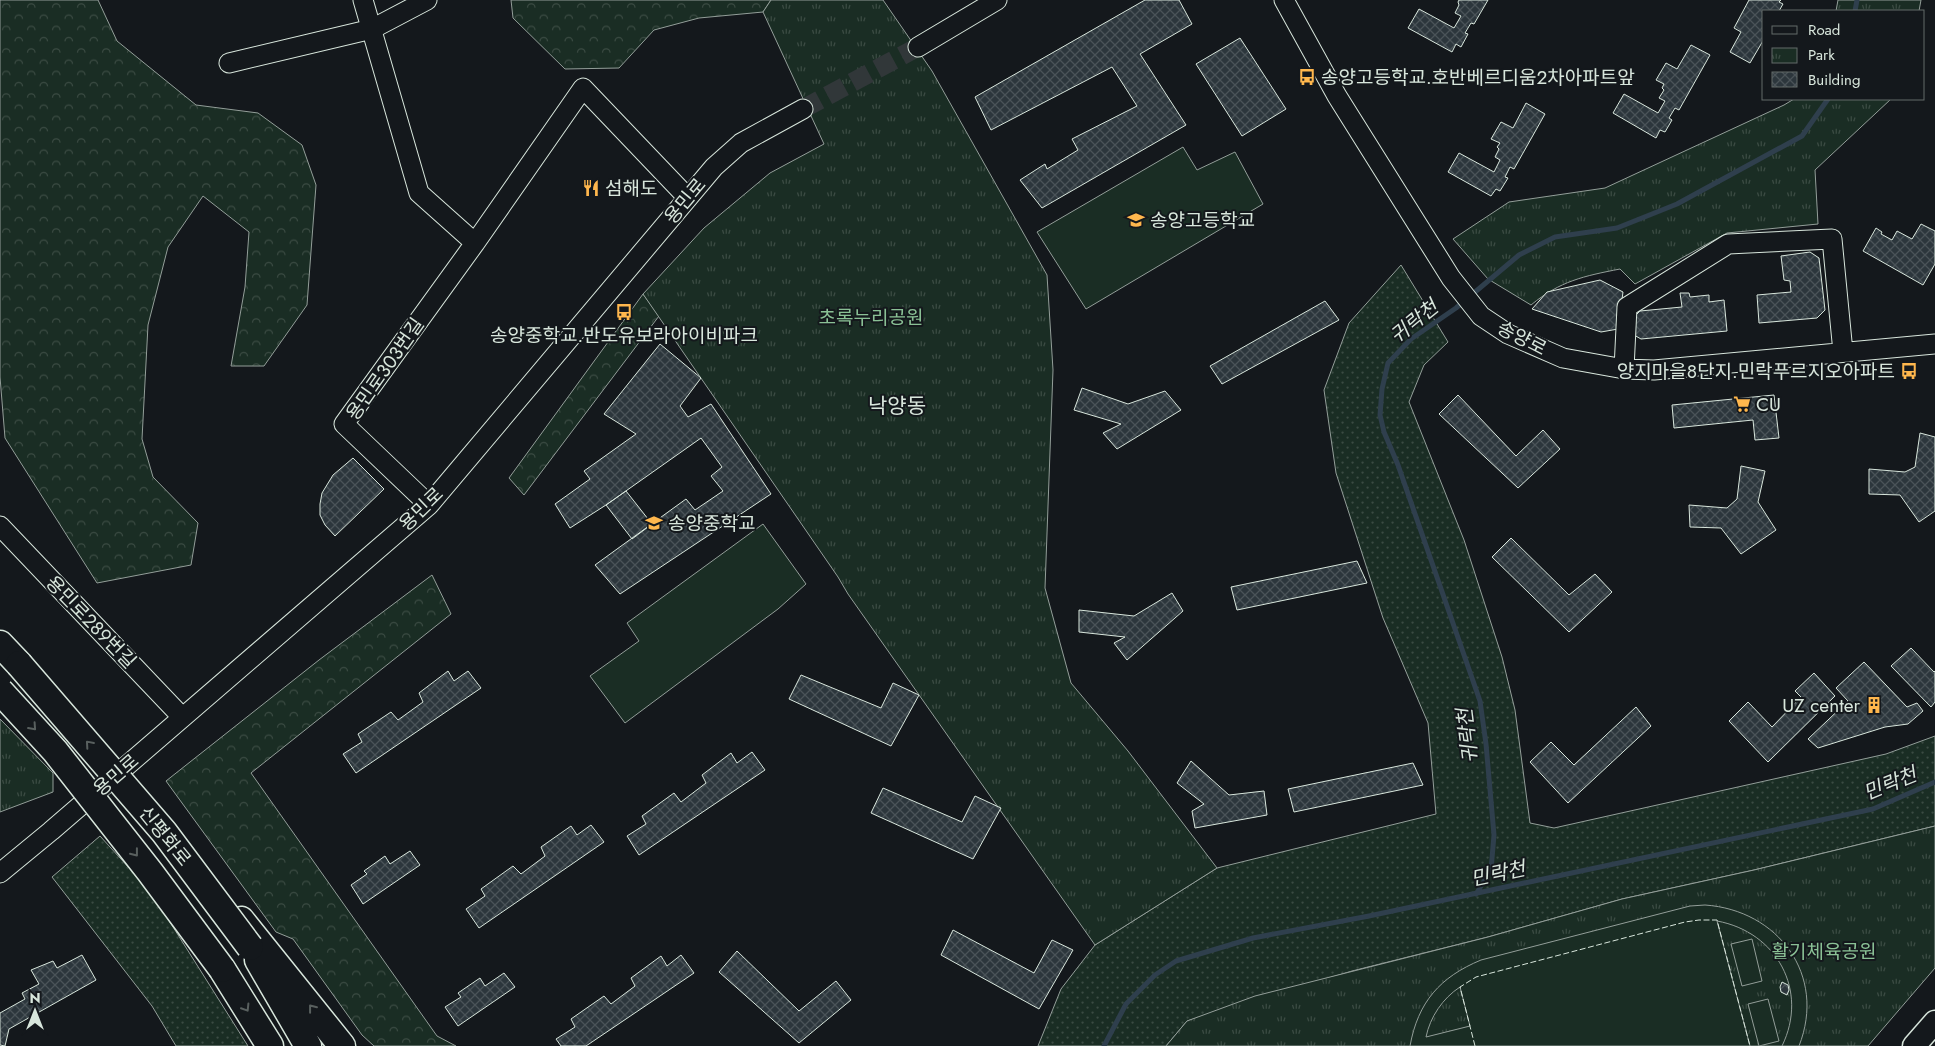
<svg xmlns="http://www.w3.org/2000/svg" width="1935" height="1046" viewBox="0 0 1935 1046" font-family="Jost,'Noto Sans KR',sans-serif">
<style>
.grass{fill:url(#grass-dots);stroke:#939e99}
.forest{fill:url(#forest-crowns);stroke:#939e99}
.park{fill:url(#park-tufts);stroke:#939e99}
.garden{fill:#1a2d24;stroke:#939e99;fill-rule:evenodd}
.lines{fill:none;stroke-linecap:round;stroke-linejoin:round}
.stream{stroke:#2f3f4d;stroke-width:5}
.building{fill:url(#building-cross-hatch);stroke:#d8e6dc}
.minor-tunnel{stroke:#313739;stroke-width:19;stroke-dasharray:19 9;stroke-linecap:butt}
.minor-casing{stroke:#d8e6dc;stroke-width:21}
.major-casing{stroke:#d8e6dc;stroke-width:25}
.highway-casing{stroke:#d8e6dc;stroke-width:29}
.minor{stroke:#14181c;stroke-width:19}
.major{stroke:#14181c;stroke-width:22}
.highway{stroke:#14181c;stroke-width:26}
.highway-bridge-casing{stroke:#d8e6dc;stroke-width:29;stroke-linecap:butt}
.highway-bridge{stroke:#14181c;stroke-width:26}
.fence{stroke:#d8e6dc;stroke-width:1;stroke-dasharray:6 2.5;stroke-linecap:butt}
.oneway{stroke:#59605f}
.labels{text-anchor:middle;dominant-baseline:central;stroke-width:4;stroke-linejoin:round;paint-order:stroke}
.poi-label{font-size:19px;fill:#d8e6dc;stroke:#14181c;text-anchor:start}
.street-label{font-size:19px;fill:#d8e6dc;stroke:#14181c}
.park-label{font-size:19px;fill:#8ac095;stroke:#14181c}
.water-label{font-size:20px;font-style:italic;fill:#d8e6dc;stroke:#14181c}
.quarter-label{font-size:21px;fill:#d8e6dc;stroke:#14181c}
</style>
<defs>
<pattern id="grass-dots" width="8" height="8" patternUnits="userSpaceOnUse" patternTransform="scale(1.25)"><rect width="8" height="8" fill="#1a2d24"/><path d="M2 2h.1M6 6h.1" fill="none" stroke="#3b4b43" stroke-width="1.8" stroke-linecap="round"/></pattern>
<pattern id="forest-crowns" width="20" height="18" patternUnits="userSpaceOnUse" patternTransform="scale(1.25)"><rect width="20" height="18" fill="#1a2d24"/><path d="M2 6a3 3 0 1 1 6 0M12 15a3 3 0 1 1 6 0" fill="none" stroke="#3b4b43"/></pattern>
<pattern id="park-tufts" width="24" height="20" patternUnits="userSpaceOnUse" patternTransform="scale(1.25)"><rect width="24" height="20" fill="#1a2d24"/><path d="M3 7l-1-3M5 7V3M7 7l1-3M15 17l-1-3M17 17v-4M19 17l1-3" fill="none" stroke="#3b4b43"/></pattern>
<pattern id="building-cross-hatch" width="8" height="8" patternUnits="userSpaceOnUse" patternTransform="scale(1.25)"><rect width="8" height="8" fill="#2c363c"/><path d="M0 0l8 8M0 8l8-8" fill="none" stroke="#4a5358"/></pattern>
</defs>
<rect width="100%" height="100%" fill="#14181c"/>
<path class="grass" d="M1401,265L1448,342L1424,365L1409,402L1464,540L1502,657L1515,710L1530,823L1554,828L1886,754L1935,736V826L1754,870L1622,899L1488,937L1352,971L1187,1021L1166,1046H1038L1061,989L1095,945L1217,868L1436,814L1428,723L1383,618L1336,473L1324,390L1349,323Z
M100,836L151,892L248,1046H176L152,1006L52,877Z"/>
<path class="forest" d="M0,0H98L117,41L196,105L258,113L302,145L316,185L307,305L264,366H231L245,287L249,232L203,196L168,247L148,325L142,439L153,477L198,523L191,565L97,583L5,438L0,377Z
M511,0H771L763,12L699,18L654,30L619,68L565,69L513,18Z
M643,294L659,316L524,495L509,478Z
M432,575L451,614L251,773L437,1036L456,1046H374L362,1035L293,939L276,932L166,781L319,660Z"/>
<path class="park" d="M771,0H883L932,71L1047,275L1053,370L1045,588L1071,683L1128,751L1217,868L1095,945L848,594L838,577L643,294L704,228L770,173L824,144L763,12Z
M1838,0H1921L1919,11H1836Z
M1794,99H1891L1815,170L1818,224L1727,233L1635,284L1620,269C1584,276 1560,281 1531,305L1488,279L1453,239L1509,202L1605,188L1784,105Z
M0,719L53,773V792L0,812Z
M1935,826V968L1868,1046H1166L1187,1021L1255,996L1488,937L1622,899L1754,870Z"/>
<path class="garden" d="M1183,147L1197,170L1235,152L1263,204L1086,309L1037,232Z
M763,524L806,584L778,609L625,723L590,676L639,641L627,623Z
M1705,905C1778,910 1827,975 1799,1046H1782C1809,991 1777,932 1717,921L1750,1046H1410C1418,1002 1440,977 1481,960L1690,906ZM1460,987L1470,1026L1426,1037C1430,1017 1443,998 1460,987Z
M1752,939L1762,981L1742,986L1731,944Z
M1768,999L1779,1041L1759,1046L1748,1004Z"/>
<g class="lines">
<path class="stream" d="M1855,11L1857,0
M1476,894L1491,870L1494,835L1486,744L1480,701L1398,465L1384,432L1380,415L1382,389L1388,363L1411,339L1456,308L1519,255L1555,237L1617,228L1677,204L1802,136L1828,99
M1104,1046L1126,1004L1155,975L1176,961L1253,938L1369,916L1873,809L1935,782"/>
</g>
<path class="building" d="M1145,0H1179L1192,24L1140,54L1186,125L1042,208L1020,180L1045,164L1047,169L1078,150L1072,139L1137,106L1112,67L991,130L975,97Z
M1459,0H1488L1474,24L1471,23L1465,33L1468,34L1461,47L1456,44L1452,52L1408,28L1419,9L1454,28L1461,16L1455,13L1459,5L1458,2Z
M1749,0H1781L1779,2L1783,4L1779,11H1764V39L1750,63L1730,52L1741,32L1734,28Z
M1240,38L1286,109L1242,136L1196,64Z
M1691,45L1710,55L1679,110L1675,108L1669,118L1672,120L1665,132L1660,130L1656,138L1613,113L1624,94L1658,113L1665,101L1659,98L1664,90L1662,88L1664,84L1656,80L1666,63L1677,69Z
M1526,103L1545,114L1514,169L1510,167L1505,177L1508,178L1500,191L1496,189L1491,196L1448,172L1459,153L1494,172L1500,160L1495,157L1499,149L1497,147L1500,143L1491,139L1501,122L1513,128Z
M1921,224L1935,231V264L1923,285L1863,251L1876,228L1882,232L1881,234L1892,240L1897,231L1912,239Z
M1810,252L1819,258L1825,310L1817,318L1759,323L1757,295L1791,292L1790,281L1784,280L1781,256Z
M1600,280L1623,292L1618,329L1601,332L1532,309L1547,292Z
M1680,293H1689L1690,297L1709,295V302L1724,300L1727,331L1641,339L1634,335V317L1640,311L1682,307Z
M1325,301L1339,320L1222,384L1210,366Z
M660,344L701,378L680,406L688,417L711,404L771,494L620,594L595,565L686,499L695,510L723,491L711,476L722,467L701,438L606,505L570,528L555,504L590,479L584,471L636,434L604,414Z
M1082,388L1128,404L1165,391L1181,410L1117,449L1103,433L1121,424L1074,410Z
M1458,395L1516,456L1543,430L1560,449L1518,488L1439,414Z
M1774,395L1779,438L1755,440L1753,420L1674,428L1672,405Z
M1920,433L1935,437V511L1919,522L1900,495L1869,494V469L1905,472L1915,467Z
M353,458L384,489L335,536L325,525L320,515V504L322,493L333,475Z
M1741,466L1765,471L1758,502L1776,530L1741,554L1721,528L1690,527L1689,505L1727,508L1737,499Z
M626,491L652,524L632,539L606,505Z
M1511,538L1569,595L1595,574L1612,592L1569,632L1492,557Z
M1357,561L1367,583L1237,610L1231,587Z
M1172,593L1183,611L1127,660L1114,643L1125,637L1079,632V610L1134,616Z
M1911,648L1934,672L1935,671V702L1931,707L1891,666Z
M1864,662L1907,707L1917,703L1923,711L1908,724L1885,727L1818,748L1808,739L1848,701L1836,688Z
M448,671L454,681L468,671L481,688L356,773L343,754L362,742L358,734L391,712L398,720L423,702L419,693Z
M1814,673L1835,696L1768,762L1729,721L1748,702L1772,727L1801,697L1795,691Z
M801,675L881,708L893,683L919,695L891,746L789,699Z
M1636,707L1651,726L1568,803L1530,762L1551,742L1574,765Z
M752,752L765,770L639,855L627,836L646,824L642,816L674,793L681,802L706,783L702,775L731,753L737,763Z
M1191,761L1229,795L1264,791L1267,815L1195,828L1192,811L1204,804L1177,783Z
M1413,763L1423,785L1294,812L1288,789Z
M883,788L962,822L975,796L1001,808L973,859L871,813Z
M591,825L604,842L479,928L466,909L485,896L481,889L513,866L521,874L545,856L541,847L571,826L577,835Z
M410,851L420,865L363,904L351,885L367,874L364,871L385,856L390,864Z
M953,930L1034,973L1052,940L1073,950L1039,1009L941,955Z
M737,951L799,1011L836,981L851,1000L799,1043L719,972Z
M82,955L96,980L9,1029L5,1046L0,1045V1013L25,999L22,993L39,984L31,970L53,961L57,968Z
M681,955L694,973L586,1046H561L556,1039L575,1027L571,1019L604,996L611,1004L635,986L631,978L661,956L667,966Z
M504,973L515,987L458,1026L445,1007L461,997L458,993L480,978L485,986Z
M1782,982L1788,985L1789,990L1787,995L1781,992L1780,987Z"/>
<g class="lines">
<path class="minor-tunnel" d="M803,109L918,47"/>
<g class="minor-casing">
<path id="minor" d="M363,0L419,193L475,243L344,424L429,505
M1284,0L1337,96L1451,278L1481,316L1508,334L1563,358L1624,369L1654,370L1935,344
M918,47L997,0
M229,63L372,29L427,0
M475,243L583,88L688,198
M1624,369L1627,307L1728,244L1832,239L1843,352
M0,526L182,717
M0,873L51,831L429,505L714,167L741,143L803,109"/>
</g>
<g class="major-casing">
<path id="major" d="M1914,1046L1935,1022"/>
</g>
<g class="highway-casing">
<path id="highway" d="M0,644L19,664
M241,920L342,1046
M258,960L308,1046
M222,969L270,1046"/>
</g>
<use href="#minor" class="minor"/>
<use href="#major" class="major"/>
<use href="#highway" class="highway"/>
<g class="highway-bridge-casing">
<path id="highway-bridge" d="M19,664L164,832L250,947
M0,691L55,751L150,872L222,969"/>
</g>
<use href="#highway-bridge" class="highway-bridge"/>
<path class="fence" d="M1475,1046L1460,987L1476,977L1685,922L1699,920H1717L1750,1046"/>
</g>
<defs><path id="oneway-chevron" d="M-2-3.5L2.5 0L-2 3.5" fill="none" stroke-width="1.6" stroke-linecap="round" stroke-linejoin="round" transform="scale(1.25)"/></defs>
<g class="oneway">
<use href="#oneway-chevron" transform="translate(33 727) rotate(48)"/>
<use href="#oneway-chevron" transform="translate(89 744) rotate(-131)"/>
<use href="#oneway-chevron" transform="translate(135 853) rotate(52)"/>
<use href="#oneway-chevron" transform="translate(246 1008) rotate(58)"/>
<use href="#oneway-chevron" transform="translate(312 1008) rotate(-128)"/>
</g>
<defs>
<g id="bus-bare" transform="scale(1.35)"><path d="M-5-6H5V4H4V6H2V4H-2V6H-4V4H-5ZM-3.5-4V0h7V-4ZM-3.5 1.2v1.5H-2V1.2ZM2 1.2v1.5H3.5V1.2Z" fill="#ffb74d" stroke="#14181c" stroke-width="2.5" paint-order="stroke"/></g>
<g id="restaurant-bare" transform="scale(1.35)"><path d="M-5-6h1v4h1v-4h1v4h1v-4h1v5L-1.5 .5V6h-2V.5L-5-1ZM5-6V6H3V1.5H1.5Q1.5-4 5-6Z" fill="#ffb74d" stroke="#14181c" stroke-width="2.5" paint-order="stroke"/></g>
<g id="school-bare" transform="scale(1.35)"><path d="M0-5L7-2L0 1L-7-2ZM-4 1L0 2.5L4 1V4Q0 6-4 4Z" fill="#ffb74d" stroke="#14181c" stroke-width="2.5" paint-order="stroke"/></g>
<g id="supermarket-bare" transform="scale(1.35)"><path d="M-6-5.5h2.5l.6 2H6L4.5 2H-2.5L-4.4-4H-6ZM-1.5 3.2a1.3 1.3 0 1 0 .1 0ZM3 3.2a1.3 1.3 0 1 0 .1 0Z" fill="#ffb74d" stroke="#14181c" stroke-width="2.5" paint-order="stroke"/></g>
<g id="building-bare" transform="scale(1.35)"><path d="M-4-6H4V6H1V3H-1V6H-4ZM-2.5-4.3h1.7v1.8h-1.7ZM.8-4.3h1.7v1.8H.8ZM-2.5-1h1.7V.8h-1.7ZM.8-1h1.7V.8H.8Z" fill="#ffb74d" stroke="#14181c" stroke-width="2.5" paint-order="stroke"/></g>
</defs>
<g fill-rule="evenodd">
<use href="#bus-bare" x="1307" y="77"/>
<use href="#restaurant-bare" x="591" y="188"/>
<use href="#school-bare" x="1136" y="220"/>
<use href="#bus-bare" x="624" y="312"/>
<use href="#bus-bare" x="1909" y="371"/>
<use href="#supermarket-bare" x="1742" y="404"/>
<use href="#school-bare" x="654" y="523"/>
<use href="#building-bare" x="1874" y="705"/>
</g>
<g class="labels">
<g class="poi-label">
<text x="1321" y="77">송양고등학교.호반베르디움2차아파트앞</text>
<text x="605" y="188">섬해도</text>
<text x="1150" y="220">송양고등학교</text>
<text x="624" y="335" text-anchor="middle">송양중학교.반도유보라아이비파크</text>
<text x="1895" y="371" text-anchor="end">양지마을8단지.민락푸르지오아파트</text>
<text x="1756" y="404">CU</text>
<text x="668" y="523">송양중학교</text>
<text x="1860" y="705" text-anchor="end">UZ center</text>
</g>
<g class="street-label">
<text transform="translate(685 201) rotate(-50)">용민로</text>
<text transform="translate(1522 338) rotate(27)">송양로</text>
<text transform="translate(385 369) rotate(-55)">용민로303번길</text>
<text transform="translate(421 509) rotate(-44)">용민로</text>
<text transform="translate(91 622) rotate(46)">용민로289번길</text>
<text transform="translate(116 775) rotate(-41)">용민로</text>
<text transform="translate(165 836) rotate(51)">신평화로</text>
</g>
<g class="park-label">
<text x="871" y="317">초록누리공원</text>
<text x="1824" y="951">활기체육공원</text>
</g>
<g class="water-label">
<text transform="translate(1414 322) rotate(-39)">귀락천</text>
<text transform="translate(1468 736) rotate(-97)">귀락천</text>
<text transform="translate(1890 784) rotate(-22)">민락천</text>
<text transform="translate(1498 874) rotate(-12)">민락천</text>
</g>
<g class="quarter-label">
<text x="897" y="406">낙양동</text>
</g>
</g>
<rect x="1762" y="10" width="162" height="90" fill="#14181c" stroke="#626a69"/>
<rect x="1772" y="26" width="25" height="8" fill="#14181c" stroke="#626a69"/>
<text x="1808" y="35" font-size="15" fill="#d8e6dc">Road</text>
<rect x="1772" y="48" width="25" height="15" fill="url(#park-tufts)" stroke="#626a69"/>
<text x="1808" y="60" font-size="15" fill="#d8e6dc">Park</text>
<rect x="1772" y="72" width="25" height="15" fill="url(#building-cross-hatch)" stroke="#626a69"/>
<text x="1808" y="85" font-size="15" fill="#d8e6dc">Building</text>
<g transform="translate(35 1011)" stroke="#14181c" stroke-width="4" paint-order="stroke">
<path d="M0-4L9 19L0 12L-9 19Z" fill="#d8e6dc"/>
<text y="-8" font-size="14" font-weight="bold" text-anchor="middle" fill="#d8e6dc">N</text>
</g>
</svg>
